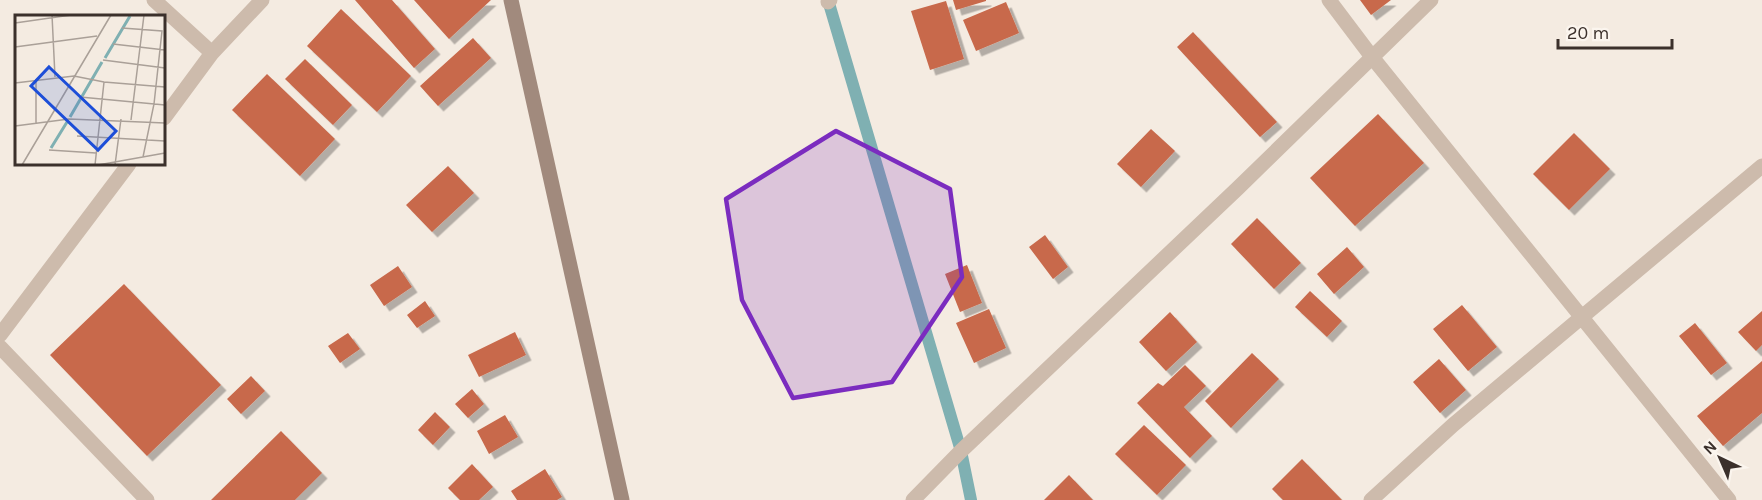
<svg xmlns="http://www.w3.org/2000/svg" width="1762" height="500" viewBox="0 0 1762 500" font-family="Karla,sans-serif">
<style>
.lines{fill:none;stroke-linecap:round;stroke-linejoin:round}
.stream{stroke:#7fb0b2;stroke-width:12}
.building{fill:#c8694b;filter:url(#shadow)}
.street{stroke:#cdbbac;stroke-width:15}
.secondary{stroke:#a18a7d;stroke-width:15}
.marked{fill:#7b2cbf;fill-opacity:0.2;stroke:#7b2cbf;stroke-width:4.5;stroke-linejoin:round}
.inset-river{fill:none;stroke:#7fb0b2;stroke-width:3}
.inset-road{fill:none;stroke:#aaa098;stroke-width:1.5}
.view{fill:#1d4ed8;fill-opacity:0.15;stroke:#1d4ed8;stroke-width:3}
.inset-edge{fill:none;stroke:#3b302b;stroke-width:3}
</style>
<defs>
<filter id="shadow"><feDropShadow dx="5.5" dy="5.5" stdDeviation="0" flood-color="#0004"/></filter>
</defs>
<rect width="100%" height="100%" fill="#f4ebe1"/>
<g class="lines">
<path class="stream" d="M828,0L961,451L971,500"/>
</g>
<path class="building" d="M355,0H392L435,49L414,68Z
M414,0H491L449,39Z
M953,0H986V1L956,10Z
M1360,0H1391L1371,15Z
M946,1L964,59L930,70L911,11Z
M1006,2L1019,33L976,51L963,20Z
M341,9L411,76L377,112L307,46Z
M1193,32L1277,122L1260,137L1177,47Z
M473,38L491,58L438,106L420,86Z
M305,59L352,105L333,125L285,79Z
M267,74L335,139L300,176L232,110Z
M1378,114L1424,163L1355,226L1310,178Z
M1151,129L1175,151L1141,187L1117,164Z
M1574,133L1610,169L1569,210L1533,174Z
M448,166L474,193L432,232L406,205Z
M1257,218L1301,263L1274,289L1231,244Z
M1045,235L1068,267L1053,279L1029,247Z
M1347,247L1364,267L1334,294L1317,274Z
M967,265L982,303L960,312L945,274Z
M398,266L412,287L384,306L370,285Z
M124,284L221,385L147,456L50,355Z
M1310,291L1342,321L1327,337L1295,307Z
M425,301L435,316L417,328L407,315Z
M1462,305L1497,347L1468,371L1433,329Z
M989,309L1006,348L974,363L956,323Z
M1762,311V345L1756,351L1738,332Z
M1170,312L1197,342L1166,371L1139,342Z
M1695,323L1727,363L1711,375L1679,336Z
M515,332L526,355L479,377L468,355Z
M348,333L360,349L340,363L328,346Z
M1252,353L1279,379L1231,428L1205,401Z
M1439,359L1466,390L1440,413L1413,382Z
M1762,361V413L1723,446L1697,416Z
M1185,365L1206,386L1184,407L1212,436L1190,458L1137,403L1158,383L1163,386Z
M251,376L265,391L241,414L227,399Z
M472,389L484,404L468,418L455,404Z
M435,412L450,427L433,445L418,430Z
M505,415L518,437L489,454L477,431Z
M1144,425L1186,465L1157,495L1115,454Z
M281,431L322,473L295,500H211Z
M1302,459L1342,500H1283L1272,489Z
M472,464L493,487L479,500H460L448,488Z
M545,469L562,497L557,500H517L511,491Z
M1069,475L1093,500H1044Z"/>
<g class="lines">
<path class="street" d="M154,0L212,53
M1329,0L1372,57L1729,500
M828,2L830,0
M164,118L212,53L262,0
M0,335L129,164
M0,347L147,500
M913,500L961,451L1238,188L1431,0
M1371,500L1453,425L1762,166"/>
<path class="secondary" d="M511,0L622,500"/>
</g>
<path class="marked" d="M836,131L950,189L962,277L892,382L793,398L742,300L726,199Z"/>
<g transform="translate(15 15)">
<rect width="150" height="150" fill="#f4ebe1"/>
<path class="inset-river" d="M90,43L115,1M55,102L87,47M36,133L52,107"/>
<path class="inset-road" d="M37,0L40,62M0,8L56,0M107,13L147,16L139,89L128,142M98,29L150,35M0,32L82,21M88,45L150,53M0,68L59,61L89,67L150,72M65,82L150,90M116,105L129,0M21,108V64M0,111L54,104L150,108M62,121L150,126M34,135L81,138M7,150L96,0M80,150L89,67M83,150L150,138M100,150L106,104"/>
<path class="view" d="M34,52L101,116L83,135L16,71Z"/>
<rect width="150" height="150" class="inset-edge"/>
</g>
<g transform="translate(1720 458) rotate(316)" stroke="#fbf5ee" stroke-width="4.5" paint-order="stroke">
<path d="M0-4.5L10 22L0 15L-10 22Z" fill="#3b302b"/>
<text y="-9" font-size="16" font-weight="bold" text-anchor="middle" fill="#3b302b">N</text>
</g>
<path d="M1558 39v9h114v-9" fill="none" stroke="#3b302b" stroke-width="3"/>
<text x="1567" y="39" font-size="18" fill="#3b302b" stroke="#fbf5ee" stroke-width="4.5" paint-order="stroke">20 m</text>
</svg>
